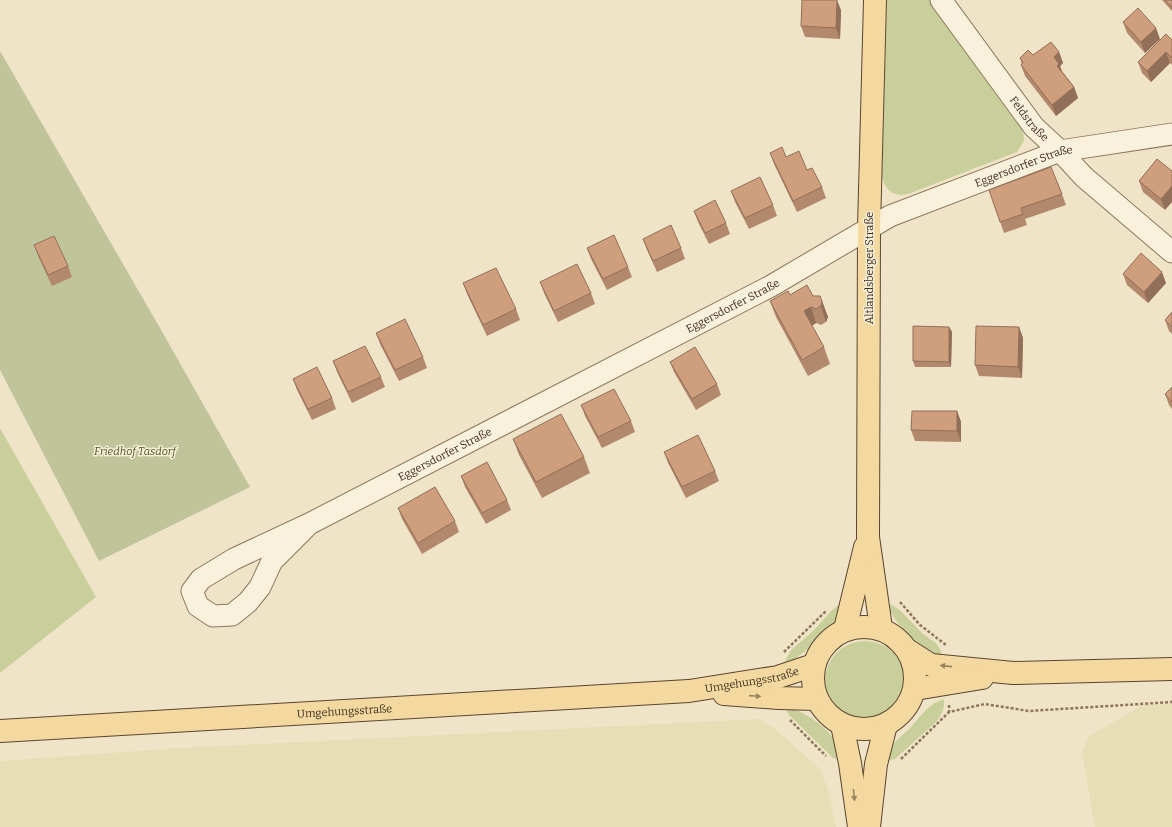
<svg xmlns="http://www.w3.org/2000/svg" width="1172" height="827" viewBox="0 0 1172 827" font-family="Bitter,serif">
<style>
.farmland{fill:#e6deb5}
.green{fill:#c9cf9b}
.cemetery{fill:#bfc49a}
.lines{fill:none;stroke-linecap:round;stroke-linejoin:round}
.minor-casing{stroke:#8d765c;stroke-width:23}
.major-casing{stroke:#5b4430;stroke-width:24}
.path{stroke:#8d765c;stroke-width:2.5;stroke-dasharray:3 2;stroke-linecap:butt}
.minor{stroke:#faf1dc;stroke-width:21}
.major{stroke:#f3d9a0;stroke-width:22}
.wall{fill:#b2896c}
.shaded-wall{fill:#916f58}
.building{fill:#cf9f7d;stroke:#916f58}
.oneway{fill:#988460}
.labels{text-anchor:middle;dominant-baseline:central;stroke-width:3;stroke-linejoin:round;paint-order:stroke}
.street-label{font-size:11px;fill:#3d2e20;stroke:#f7eed8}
.park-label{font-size:11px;font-style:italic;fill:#4d5a26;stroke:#f7eed8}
</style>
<rect width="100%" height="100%" fill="#f0e4c8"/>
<path class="farmland" d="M1172,704V827H1095L1082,753L1089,736L1143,705Z
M759,719L775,729L820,769L828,790L836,827H0V761L179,748Z"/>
<path class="green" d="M887,0H932L1023,128L1024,141L1017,152L908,194C893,197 886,191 882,177Z
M0,428L96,597L0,673Z
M842,603L840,617L807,650L786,665L784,663L791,650L813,631L832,610Z
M891,604L901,611L922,633L936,643L941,651L942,659C920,646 901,632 889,609Z
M825 681a40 40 0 1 1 80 0a40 40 0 1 1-80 0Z
M944,699C945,708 942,714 936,722L895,759L887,761C890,741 899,740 911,727C922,715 928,704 944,699Z
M788,706C803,712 829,727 835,742C838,748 840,754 842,760L833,758L789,715L786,709Z"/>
<path class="cemetery" d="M0,51L160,328L250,487L99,561L0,370Z"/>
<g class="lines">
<g class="minor-casing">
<g id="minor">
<path id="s1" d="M941,0L1034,127L1060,151L1084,177L1172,252"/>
<path id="s2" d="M309,524L272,561L260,587L248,602L232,615L213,616L198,606L192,591L201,579L234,559L309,524L771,286L890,216L1060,151L1172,134"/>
</g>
</g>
<g class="major-casing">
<g id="major">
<path d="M875,0L869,228L868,537L881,628"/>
<circle cx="864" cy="678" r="51"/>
<path d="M845,629L865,547"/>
<path d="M909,651L931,665L1013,673L1172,669"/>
<path d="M915,689L982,678"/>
<path d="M724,694L779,698L816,699"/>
<path d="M842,725L850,763L859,827"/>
<path id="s3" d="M0,731L689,691L778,677L814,665"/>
<path d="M869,827L876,764L886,725"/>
</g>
</g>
<path class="path" d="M900,602L920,625L946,645
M784,652L826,611
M949,705V712
M790,720L826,756
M901,759L949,712L985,704L1029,711L1172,702"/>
<use href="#minor" class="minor"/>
<use href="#major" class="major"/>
</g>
<path class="wall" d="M1162,0H1172V11Z
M841,10L840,39L805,37L801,26Z
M1123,22L1160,39L1145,53L1127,33Z
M1172,40V65L1170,63L1151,82L1142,73L1138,62Z
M1059,52L1063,63L1060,66L1062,71L1074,87L1078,98L1056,116L1025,76L1021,65L1022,64L1020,58L1033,55Z
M770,153L786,157L807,170L822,187L826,198L797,212L774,164Z
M1157,159L1165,210L1143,192L1139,181Z
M989,190L1062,194L1066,205L1025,219L1027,225L1004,233Z
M731,191L773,205L777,216L749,229L735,202Z
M694,211L726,223L730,234L709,244L698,222Z
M643,239L681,248L685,259L657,272L647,250Z
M34,245L68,266L72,277L52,286L38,256Z
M587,248L628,267L632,277L607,290L591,259Z
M1123,274L1166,283L1148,303L1127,285Z
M540,282L591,293L595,304L558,322L544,293Z
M463,283L516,309L520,320L487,336L467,294Z
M790,295L820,296L828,317L826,322L821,325L816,323L812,326L824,347L830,364L808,376L776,317L770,301Z
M1172,312V334L1169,331L1165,320Z
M949,327L952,332L951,367H915L913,361Z
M1019,327L1023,338L1022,378L979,376L975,365Z
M376,333L423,357L427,368L399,381L380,344Z
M333,361L381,377L385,387L352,403L337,372Z
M670,362L717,384L721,395L696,410L674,372Z
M293,379L332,398L336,409L312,420L297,390Z
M1172,387V409L1169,405L1165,394Z
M581,405L631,421L635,432L602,448L585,416Z
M957,411L961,422V442L915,441L911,430Z
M513,439L584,457L590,473L542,498L519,455Z
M664,452L715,471L719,481L686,498L668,463Z
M461,476L507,500L511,510L486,524L465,487Z
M398,508L455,521L459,532L422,554L402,519Z"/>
<path class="shaded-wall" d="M837,0L841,10L840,39L836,28Z
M1156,28L1160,39L1145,53L1141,42Z
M1059,52L1063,63L1060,66L1063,75L1061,76L1054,57Z
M1166,52L1170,63L1151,82L1147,71Z
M1074,87L1078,98L1056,116L1052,105Z
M1172,186V202L1165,210L1161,199Z
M1162,272L1166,283L1148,303L1144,292Z
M822,301L828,317L826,322L821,306Z
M811,307L816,323L809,327L804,311Z
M949,327L952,332L951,367L949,362Z
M1019,327L1023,338L1022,378L1018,367Z
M957,411L961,422V442L957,431Z"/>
<path class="building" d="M802,0H837L836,28L801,26Z
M1165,0H1172V7Z
M1138,8L1156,28L1141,42L1123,22Z
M1166,34L1172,40V58L1166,52L1147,71L1138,62Z
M1051,42L1059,52L1054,57L1059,64L1057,66L1074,87L1052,105L1021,65L1023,62L1020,58L1028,50L1033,55Z
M782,147L786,157L799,151L807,170L812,168L822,187L793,201L770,153Z
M1157,159L1172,171V186L1161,199L1139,181Z
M1051,167L1062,194L1021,208L1023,214L1000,222L989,190Z
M760,177L773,205L745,218L731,191Z
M715,200L726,223L705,233L694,211Z
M671,225L681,248L653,261L643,239Z
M614,235L628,267L603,279L587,248Z
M54,236L68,266L48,275L34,245Z
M1141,253L1162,272L1144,292L1123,274Z
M577,264L591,293L554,311L540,282Z
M496,268L516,309L483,325L463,283Z
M807,285L813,296H820L822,301L821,306L816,309L811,307L804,311L824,347L802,360L770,301L788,291L790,295Z
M1172,312V327L1165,320Z
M405,319L423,357L395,370L376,333Z
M913,326L949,327V362L913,361Z
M976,326L1019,327L1018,367L975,365Z
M365,346L381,377L348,392L333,361Z
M695,347L717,384L692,399L670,362Z
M317,367L332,398L308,409L293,379Z
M1172,387V402L1165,394Z
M614,389L631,421L598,437L581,405Z
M912,411H957V431L911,430Z
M561,414L584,457L536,482L513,439Z
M698,435L715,471L682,487L664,452Z
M487,462L507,500L482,513L461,476Z
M435,487L455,521L418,543L398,508Z"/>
<defs><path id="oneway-solid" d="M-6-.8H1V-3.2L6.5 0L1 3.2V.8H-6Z"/></defs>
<g class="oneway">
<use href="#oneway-solid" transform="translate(946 666) rotate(-174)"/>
<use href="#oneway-solid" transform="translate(755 696) rotate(4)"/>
<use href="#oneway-solid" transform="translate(854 795) rotate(84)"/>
</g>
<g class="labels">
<g class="street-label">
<text stroke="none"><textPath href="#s1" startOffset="148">Feldstraße</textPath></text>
<text stroke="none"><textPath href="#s2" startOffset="1111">Eggersdorfer Straße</textPath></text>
<text transform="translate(869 268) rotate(-90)">Altlandsberger Straße</text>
<text stroke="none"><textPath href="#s2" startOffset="787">Eggersdorfer Straße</textPath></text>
<text stroke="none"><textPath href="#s2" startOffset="463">Eggersdorfer Straße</textPath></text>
<text stroke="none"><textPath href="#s3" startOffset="754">Umgehungsstraße</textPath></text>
<text stroke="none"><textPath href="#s3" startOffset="345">Umgehungsstraße</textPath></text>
</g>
<g class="park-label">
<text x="135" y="451">Friedhof Tasdorf</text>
</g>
</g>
</svg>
